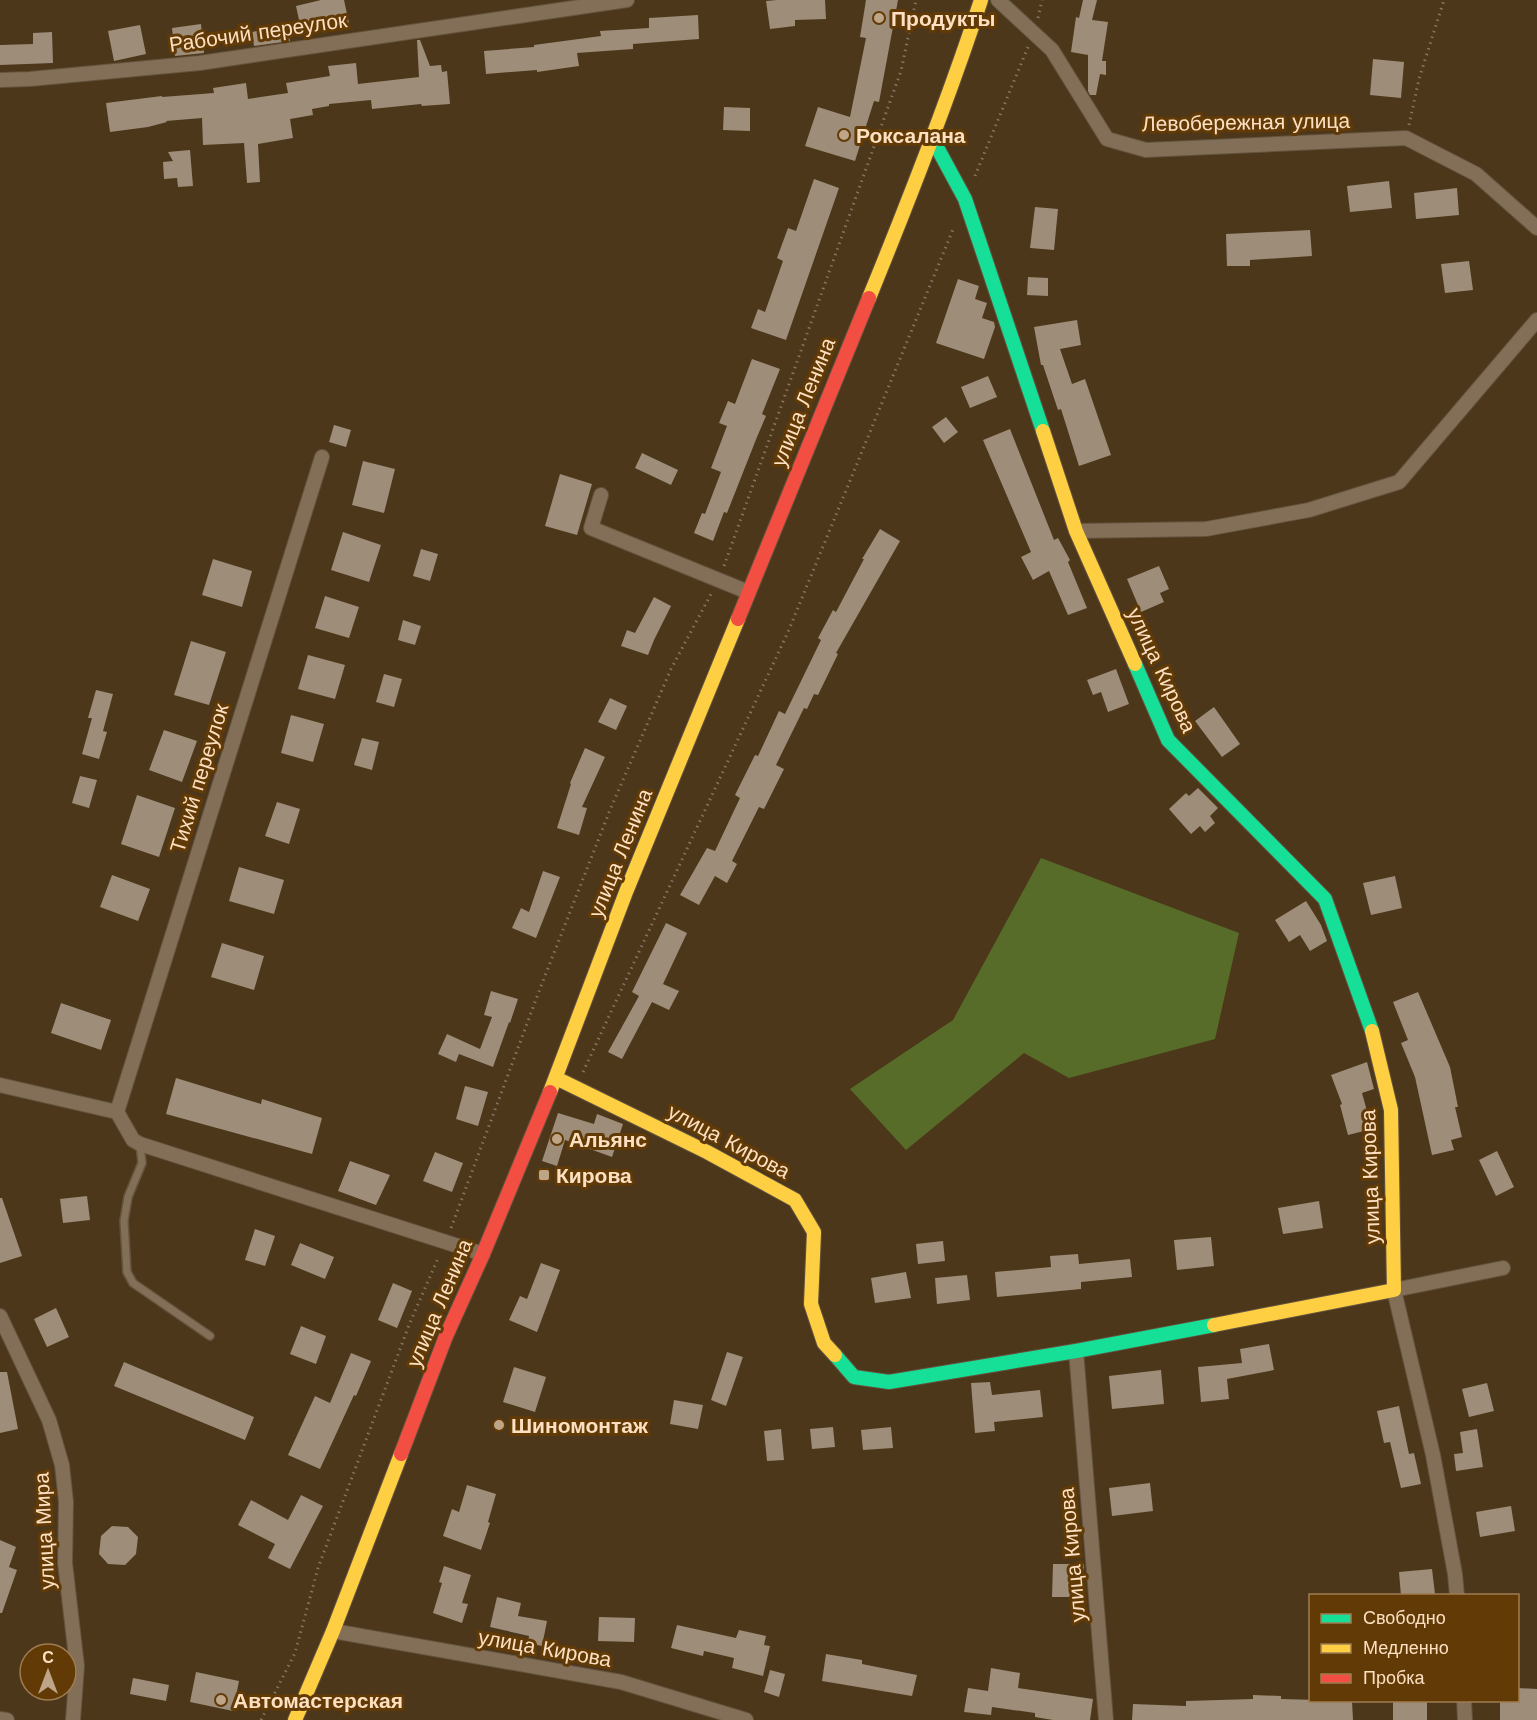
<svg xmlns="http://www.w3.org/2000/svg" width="1537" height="1720" viewBox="0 0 1537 1720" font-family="'Work Sans',sans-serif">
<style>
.green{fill:#576c28}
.building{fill:#9d8d79}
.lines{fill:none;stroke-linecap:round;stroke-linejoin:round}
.lane-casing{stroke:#64533d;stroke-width:10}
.street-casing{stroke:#64533d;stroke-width:16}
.fast-casing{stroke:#64533d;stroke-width:16}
.slow-casing{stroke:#64533d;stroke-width:16}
.jam-casing{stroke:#64533d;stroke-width:16}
.path{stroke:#867461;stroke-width:3;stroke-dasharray:1.5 4.5;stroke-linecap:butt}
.lane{stroke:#836f58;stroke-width:7}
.street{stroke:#836f58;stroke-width:14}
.fast{stroke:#16e098;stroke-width:14}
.slow{stroke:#ffcf43;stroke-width:14}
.jam{stroke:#f24e42;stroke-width:14}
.poi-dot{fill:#bfa588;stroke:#613a06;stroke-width:2}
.labels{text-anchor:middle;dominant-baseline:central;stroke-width:6;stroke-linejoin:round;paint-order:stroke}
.poi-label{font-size:21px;font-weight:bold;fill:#fde0c2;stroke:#613a06;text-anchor:start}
.street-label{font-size:21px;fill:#fde0c2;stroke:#613a06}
</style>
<rect width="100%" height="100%" fill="#4c371b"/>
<path class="green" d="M1041,858L1239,933L1215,1039L1069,1078L1024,1053L906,1150L850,1089L953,1020Z"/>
<path class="building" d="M321,0H344L349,23L302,34L296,6Z
M777,0H825L826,19L795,20V26L770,29L766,1Z
M866,0H898L879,102L874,101L855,161L805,146L818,107L850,117L866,38L860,37Z
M1083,0H1097L1092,20L1108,22L1102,61H1106V75L1100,74L1096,95H1090L1088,91V55L1071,52L1076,17L1079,18Z
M698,15L699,39L633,44V49L577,53L579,66L537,72V70L486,74L484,51L534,47V45L601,36L600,31L649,28V18Z
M201,24L204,53L175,56L172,28Z
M140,25L146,54L114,61L108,31Z
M287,25L290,41L254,46L252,32Z
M52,32L53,63L0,65V45L33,44V33Z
M417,40H420L430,66L441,65L442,72L447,71L450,104L422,106L421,104L372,109L371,100L329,104V106L312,109L313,115L290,119L293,138L258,144L260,182L247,183L244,143L203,145L202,118L166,121L167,122L148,127L110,132L106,103L162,96V97L214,93L213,88L246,83L248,99L288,93L286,83L330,76L328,66L356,63L358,84L419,77Z
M1373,59L1404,62L1401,98L1370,95Z
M724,107L750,108V131L723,130Z
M190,150L193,186L178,187L177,178L164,179L163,162L173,161L168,152Z
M814,179L839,188L786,340L751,328L758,309L765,312L783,261L777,258L788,228L796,231Z
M1389,181L1392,208L1350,212L1347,186Z
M1457,188L1459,215L1416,219L1414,193Z
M1035,207L1058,209L1054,250L1030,248Z
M1310,230L1312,256L1250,260V266H1227L1226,234Z
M1469,261L1473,290L1445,293L1441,264Z
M1028,277L1048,278V296L1027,295Z
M958,279L979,286L975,299L987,303L982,318L994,322L995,327L984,359L936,343Z
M1077,320L1081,345L1060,349L1072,384L1085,379L1111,455L1079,466L1061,409L1058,410L1043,365H1041L1034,327Z
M752,359L780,369L762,414L766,416L757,437L727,513L724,512L713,541L694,533L702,513L705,514L721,472L711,468L727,426L719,423L728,401L735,404Z
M988,376L997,397L970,408L961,387Z
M946,417L958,432L944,443L932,427Z
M334,425L351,430L346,447L329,442Z
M1010,429L1054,540L1058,538L1070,560L1068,562L1087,608L1068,615L1049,571L1033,580L1021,557L1031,552L983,440Z
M642,453L678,470L671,485L635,468Z
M363,461L395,469L384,513L352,505Z
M560,474L592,484L577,535L545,526Z
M880,529L900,541L836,653L838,654L818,695L814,694L807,709L804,708L776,765L784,769L764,809L759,807L732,861L737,864L727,883L715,876L699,905L680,895L707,848L715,851L740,798L735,795L755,755L758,756L779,711L785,714L821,640L818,638L833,610L836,612L864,559H862Z
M343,532L381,545L369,582L331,570Z
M421,549L438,554L430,581L413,576Z
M213,559L252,571L242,607L202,595Z
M1159,566L1169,589L1160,593L1164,602L1141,612L1127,579Z
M325,596L359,607L349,638L315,628Z
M654,597L671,606L654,640L648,655L621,646L627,630L635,633Z
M403,620L421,626L415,645L398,640Z
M191,641L226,652L209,705L174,695Z
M308,655L345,665L335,699L298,689Z
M1116,669L1129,704L1108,712L1101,692L1093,695L1087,680Z
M384,674L402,679L394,707L376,702Z
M96,690L113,694L103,731L107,732L99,759L82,754L92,718H88Z
M610,698L627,706L616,730L598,722Z
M1214,707L1240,744L1222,757L1195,721Z
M291,715L324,724L313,762L281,753Z
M164,730L197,741L182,782L149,770Z
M362,738L379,742L372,770L354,765Z
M585,748L605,757L582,807L587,808L579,835L557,828L571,784L570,783Z
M80,776L97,780L89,808L72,803Z
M1198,788L1218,808L1210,816L1215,823L1205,832L1200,826L1191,834L1169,809L1186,793L1189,796Z
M137,795L175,808L159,857L121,844Z
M277,802L300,809L289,844L265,836Z
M239,867L284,880L274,914L229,901Z
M543,871L560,877L536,938L512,928L521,908L529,912Z
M112,875L150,889L138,921L100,907Z
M1395,876L1402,908L1371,915L1363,883Z
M1306,901L1321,925L1327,941L1310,951L1300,935L1289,942L1275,920Z
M666,923L687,933L663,984L679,991L669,1010L652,1002L622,1059L608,1052L639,996L632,992Z
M222,943L264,956L254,990L211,977Z
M491,991L518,999L510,1023L509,1022L493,1067L459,1054L456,1062L438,1054L447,1034L480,1049L492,1017L484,1015Z
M1418,992L1450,1067L1458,1107H1455L1462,1137L1451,1140L1454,1150L1432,1155L1415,1077L1401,1043L1408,1040L1393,1002Z
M61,1003L111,1020L101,1050L51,1033Z
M1367,1062L1374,1089L1362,1093L1372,1129L1348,1135L1340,1105L1342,1104L1331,1075Z
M176,1078L261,1104L262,1099L322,1118L312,1154L166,1114Z
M465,1086L488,1092L478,1126L456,1119Z
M558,1113L594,1124L597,1114L623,1124L612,1157L565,1140L557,1166L542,1161Z
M1497,1151L1514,1187L1496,1196L1479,1160Z
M435,1152L463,1163L452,1192L423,1181Z
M350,1161L390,1175L376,1205L338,1191Z
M87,1196L90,1220L63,1223L60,1199Z
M0,1198H2L22,1256L0,1263Z
M1319,1201L1323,1228L1283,1234L1278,1208Z
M255,1229L275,1236L265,1266L245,1260Z
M1211,1237L1214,1266L1177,1270L1174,1240Z
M943,1241L945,1261L918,1264L916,1244Z
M300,1243L334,1257L325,1279L291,1265Z
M1078,1254L1079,1264L1130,1259L1132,1277L1081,1282V1289L997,1297L995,1272L1051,1267L1050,1256Z
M541,1263L560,1270L537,1332L509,1320L520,1296L527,1299Z
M906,1272L911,1298L875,1303L871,1278Z
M967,1275L970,1300L937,1304L935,1278Z
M393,1283L412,1291L397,1328L378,1320Z
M56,1308L69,1337L47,1347L34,1319Z
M301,1326L326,1336L316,1364L290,1354Z
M1269,1344L1274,1370L1227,1379L1229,1399L1201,1402L1198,1367L1242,1363L1240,1349Z
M727,1352L743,1357L726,1406L711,1400Z
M351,1353L371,1361L356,1396L354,1395L320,1469L288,1455L315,1396L330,1403Z
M124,1362L254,1417L245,1440L114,1386Z
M514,1367L546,1377L535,1412L503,1402Z
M1161,1370L1164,1404L1112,1409L1109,1376Z
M0,1372H7L18,1429L0,1433Z
M990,1382L992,1395L1040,1390L1043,1417L994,1422L995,1431L975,1433L971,1383Z
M1487,1383L1494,1411L1469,1417L1462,1389Z
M674,1400L703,1405L698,1429L670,1424Z
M1399,1406L1409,1454L1414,1453L1421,1484L1401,1488L1390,1442L1384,1443L1377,1411Z
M833,1427L835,1447L812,1449L810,1429Z
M891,1427L893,1448L863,1450L861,1430Z
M781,1429L784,1460L767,1461L764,1431Z
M1477,1429L1483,1467L1456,1471L1454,1454L1463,1453L1460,1432Z
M1150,1483L1153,1511L1112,1516L1109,1488Z
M467,1485L496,1494L488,1522L490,1523L481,1550L443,1536L452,1509L459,1512Z
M301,1495L323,1506L290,1569L268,1558L275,1544L238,1525L251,1500L288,1520Z
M1511,1506L1515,1531L1480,1537L1476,1512Z
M112,1526L128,1527L138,1537L136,1554L125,1565L108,1564L99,1554L101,1536Z
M0,1540L16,1547L9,1567L17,1570L2,1613H0Z
M1053,1564H1084L1083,1597H1052Z
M444,1566L471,1575L462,1603L468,1604L462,1623L433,1613L442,1583L439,1582Z
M1432,1569L1435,1594L1401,1596L1399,1572Z
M497,1597L521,1603L518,1616L547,1621L542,1646L528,1643L529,1636L490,1627Z
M599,1617L635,1618L634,1642L598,1641Z
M677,1625L736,1638L739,1630L766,1636L764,1645L770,1646L763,1676L732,1668L734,1658L704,1651L703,1656L671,1648Z
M826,1654L862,1660V1664L917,1675L912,1696L822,1681Z
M991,1668L1020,1673L1018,1688L1093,1699L1090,1720H1053L1035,1717V1713L992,1707L991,1715L964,1712L968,1688L988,1691Z
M770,1670L785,1674L779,1697L764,1692Z
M196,1672L239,1681L233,1711L190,1702Z
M133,1678L169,1685L166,1701L130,1694Z
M1518,1688L1537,1689V1720H1500V1701H1518Z
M1253,1695L1281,1696V1699L1352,1701L1353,1720H1132L1133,1704L1186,1706V1701L1253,1699Z
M1393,1701H1427V1720H1393Z"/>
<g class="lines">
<g class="lane-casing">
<path id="lane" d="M140,1144L142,1163L128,1197L124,1221L127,1272L133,1283L210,1336"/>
</g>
<g class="street-casing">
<path id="street" d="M998,0L1052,50L1107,139L1146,150L1406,138L1476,174L1537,228
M0,80L30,79L200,63L627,0
M601,495L591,528L748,592
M1076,531L1206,529L1309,510L1399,482L1537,320
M0,1085L117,1112L133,1140L140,1144L483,1254
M117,1112L322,457
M0,1316L49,1420L62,1465L66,1502L65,1563L77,1666L73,1720
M1076,1351L1106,1720
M1457,1596L1455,1574L1433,1455L1394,1290L1503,1268
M333,1631L621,1682L746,1720
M1464,1700L1465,1720
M0,1719L7,1720"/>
</g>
<g class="fast-casing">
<path id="fast" d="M932,138L965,199L1043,431
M1135,664L1168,740L1325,899L1372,1031
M835,1355L854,1377L889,1382L1076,1351L1214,1325"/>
</g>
<g class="slow-casing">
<path id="slow" d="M869,298C909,200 948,101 981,0
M1043,431L1076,531L1135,664
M556,1078L707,1152L795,1200L814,1232L811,1304L824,1343L835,1355
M550,1092L626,892L738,619
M1214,1325L1394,1290L1391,1110L1372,1031
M295,1720L333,1631L401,1454"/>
</g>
<g class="jam-casing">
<path id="jam" d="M738,619L869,298
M401,1454L446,1336L483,1254L550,1092"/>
</g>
<path class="path" d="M1038,18L1042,0
M1409,125L1419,79L1444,0
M975,176L1028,47
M724,566L901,71L916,0
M583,1072L788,632L954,227
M451,1228L541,986L610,810L671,669L711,594
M261,1720L295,1653L318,1568L409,1325L439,1256"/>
<use href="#lane" class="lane"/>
<use href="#street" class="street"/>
<use href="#fast" class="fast"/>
<use href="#slow" class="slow"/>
<use href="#jam" class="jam"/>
</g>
<g class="poi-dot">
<circle cx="879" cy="18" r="6"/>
<circle cx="844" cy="135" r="6"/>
<circle cx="557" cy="1139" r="6"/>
<rect x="538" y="1169" width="12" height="12" rx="3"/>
<circle cx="499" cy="1425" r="6"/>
<circle cx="221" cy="1700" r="6"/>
</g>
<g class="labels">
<g class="poi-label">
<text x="891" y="18">Продукты</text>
<text x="856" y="135">Роксалана</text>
<text x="569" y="1139">Альянс</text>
<text x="556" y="1175">Кирова</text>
<text x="511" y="1425">Шиномонтаж</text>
<text x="233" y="1700">Автомастерская</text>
</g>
<g class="street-label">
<text transform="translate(258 32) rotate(-8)">Рабочий переулок</text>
<text transform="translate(1246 122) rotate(-1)">Левобережная улица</text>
<text transform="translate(803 402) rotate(-68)">улица Ленина</text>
<text transform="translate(1162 670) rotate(65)">улица Кирова</text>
<text transform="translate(199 778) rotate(-73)">Тихий переулок</text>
<text transform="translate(620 853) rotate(-68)">улица Ленина</text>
<text transform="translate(729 1141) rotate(28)">улица Кирова</text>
<text transform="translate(1370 1177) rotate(-92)">улица Кирова</text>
<text transform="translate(439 1303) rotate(-67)">улица Ленина</text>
<text transform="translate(44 1531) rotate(-93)">улица Мира</text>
<text transform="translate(1072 1555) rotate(-95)">улица Кирова</text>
<text transform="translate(545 1648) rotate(10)">улица Кирова</text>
</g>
</g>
<rect x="1309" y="1594" width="210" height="108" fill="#613a06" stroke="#9f7c51" stroke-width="1.5"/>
<rect x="1321" y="1614" width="30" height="9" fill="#16e098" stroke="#9f7c51" stroke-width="1.5"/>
<text x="1363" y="1624" font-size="18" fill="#fde0c2">Свободно</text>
<rect x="1321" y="1644" width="30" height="9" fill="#ffcf43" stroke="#9f7c51" stroke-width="1.5"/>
<text x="1363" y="1654" font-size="18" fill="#fde0c2">Медленно</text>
<rect x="1321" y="1674" width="30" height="9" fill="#f24e42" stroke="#9f7c51" stroke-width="1.5"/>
<text x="1363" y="1684" font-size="18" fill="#fde0c2">Пробка</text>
<g transform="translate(48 1672)"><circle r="28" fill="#613a06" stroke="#9f7c51" stroke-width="1.5"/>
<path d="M0-4.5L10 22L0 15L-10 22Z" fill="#bfa588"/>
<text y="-9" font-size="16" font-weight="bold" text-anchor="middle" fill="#fde0c2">С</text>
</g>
</svg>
